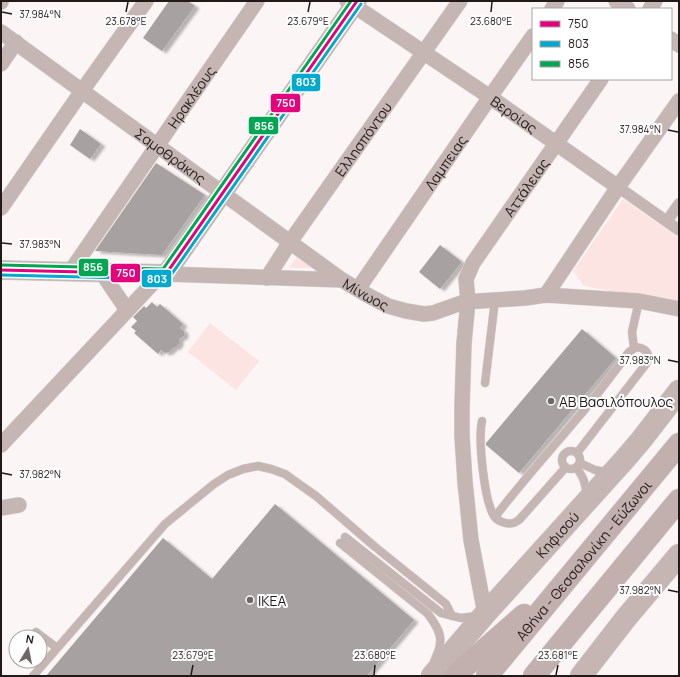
<svg xmlns="http://www.w3.org/2000/svg" width="680" height="677" viewBox="0 0 680 677" font-family="Manrope,sans-serif">
<style>
.green{fill:#fbe4e1}
.building{fill:#a7a1a1;filter:url(#shadow)}
.lines{fill:none;stroke-linecap:round;stroke-linejoin:round}
.service-casing{stroke:#d7d4d3;stroke-width:9}
.pedestrian-casing{stroke:#d7d4d3;stroke-width:12}
.minor-casing{stroke:#d7d4d3;stroke-width:16}
.tertiary-casing{stroke:#d7d4d3;stroke-width:20}
.secondary-casing{stroke:#d7d4d3;stroke-width:23}
.motorway-casing{stroke:#d7d4d3;stroke-width:23}
.service{stroke:#c5b6b4;stroke-width:8}
.pedestrian{stroke:#c5b6b4;stroke-width:11}
.minor{stroke:#c5b6b4;stroke-width:15}
.tertiary{stroke:#c5b6b4;stroke-width:19}
.secondary{stroke:#c5b5b3;stroke-width:22}
.motorway{stroke:#c2b0af;stroke-width:22}
.bus-1-casing{stroke:#fff;stroke-width:6}
.bus-2-casing{stroke:#fff;stroke-width:6}
.bus-3-casing{stroke:#fff;stroke-width:6}
.bus-1{stroke:#e5007d;stroke-width:3}
.bus-2{stroke:#00a9ce;stroke-width:3}
.bus-3{stroke:#00a651;stroke-width:3}
.ticks{fill:none;stroke:#221a19;stroke-width:1.5}
.poi-dot{fill:#6e6766;stroke:#fff;stroke-width:1.5}
.labels{text-anchor:middle;dominant-baseline:central;stroke-width:4;stroke-linejoin:round;paint-order:stroke}
.street-label{font-size:14px;fill:#221a19;stroke:#fff}
.poi-label{font-size:14px;fill:#221a19;stroke:#fff;text-anchor:start}
.ticks-label{font-size:10px;text-anchor:middle;fill:#221a19;stroke:#fff;stroke-width:4;stroke-linejoin:round;paint-order:stroke}
.line-badge{stroke:#fff;stroke-width:1.5}
.badge-label{font-size:11px;text-anchor:middle;font-weight:bold;fill:#fff}
</style>
<defs>
<filter id="shadow"><feDropShadow dx="4.5" dy="2.5" stdDeviation="1" flood-color="#0004"/></filter>
</defs>
<rect width="100%" height="100%" fill="#fbf6f5"/>
<path class="green" d="M623,199L679,238V304L584,286L573,271Z
M299,254L320,268H289Z
M210,323L259,361L236,390L188,352Z"/>
<path class="building" d="M169,1H188L195,6L162,51L143,38Z
M80,129L101,144L90,159L70,145Z
M156,163L205,195L162,255L95,251Z
M440,245L462,262L440,289L419,272Z
M152,302L157,307L160,304L183,324L180,328L184,331V336L179,339V344L176,347L173,348L169,352L165,353L161,350L158,354L134,333L136,331L131,327L137,321L133,317L144,306L146,308Z
M582,329L616,358L519,473L486,445V443Z
M275,504L414,620L367,676H46L163,538L212,579Z"/>
<g class="lines">
<g class="service-casing">
<path id="service" d="M634,348L632,332L639,301
M485,383L495,300
M482,421C478,439 484,500 494,516C497,521 507,525 513,523C515,523 517,521 519,520L566,467
M562 460a9 9 0 1 1 18 0a9 9 0 1 1-18 0Z
M580,463L595,470L610,473
M576,467C584,478 585,482 587,496
M495,517C520,484 548,453 575,421C594,399 612,375 629,352C631,351 633,349 635,348C641,346 649,351 648,358C648,359 647,363 646,364L577,453
M345,537L441,613L461,618L476,616
M340,543L428,614C434,622 442,633 440,643C440,650 436,656 434,662
M36,632L57,648
M33,676L165,524L214,484L228,475L243,469L258,466L271,469L285,474L299,484L316,496L374,546L446,604L452,616"/>
</g>
<g class="pedestrian-casing">
<path id="pedestrian" d="M618,187L679,230
M667,221L679,204"/>
</g>
<g class="minor-casing">
<g id="minor">
<path id="s1" d="M347,1L490,97L618,187"/>
<path d="M616,1L628,9"/>
<path d="M1,2V1"/>
<path d="M552,9L557,1"/>
<path d="M650,9L655,1"/>
<path id="s2" d="M1,32L342,280"/>
<path d="M671,39L679,45"/>
<path d="M1,64L16,42"/>
<path d="M1,208L82,91L146,1"/>
<path id="s3" d="M70,272L257,1"/>
<path d="M102,273L127,310"/>
<path id="s4" d="M267,278L290,242L460,1"/>
<path id="s5" d="M358,289L490,97L533,36"/>
<path d="M546,295L618,187L679,101"/>
<path id="s6" d="M1,445L152,284L166,274L342,280L369,296L388,306L406,311L424,314L433,313L464,302L525,298L546,295L639,301L679,309"/>
<path d="M1,508L19,505"/>
<path id="s7" d="M485,614L471,540L465,482L462,436V407L464,343L468,301L466,279L473,263L601,79"/>
</g>
</g>
<g class="tertiary-casing">
<path id="tertiary" d="M1,270L166,274L357,1"/>
</g>
<g class="secondary-casing">
<g id="secondary">
<path id="s8" d="M432,676L485,614L625,459L642,439L679,391"/>
<path d="M581,676L626,618L679,555"/>
</g>
</g>
<g class="motorway-casing">
<g id="motorway">
<path d="M456,676L460,671L524,615"/>
<path id="s9" d="M487,676L679,444"/>
<path d="M534,676L679,500"/>
</g>
</g>
<use href="#service" class="service"/>
<use href="#pedestrian" class="pedestrian"/>
<use href="#minor" class="minor"/>
<use href="#tertiary" class="tertiary"/>
<use href="#secondary" class="secondary"/>
<use href="#motorway" class="motorway"/>
<g class="bus-1-casing">
<path id="bus-1" d="M1,270L166,274L357,1"/>
</g>
<g class="bus-2-casing">
<path id="bus-2" d="M1,275L166,279L169,278L361,4"/>
</g>
<g class="bus-3-casing">
<path id="bus-3" d="M1,265L163,269L351,1"/>
</g>
<use href="#bus-1" class="bus-1"/>
<use href="#bus-2" class="bus-2"/>
<use href="#bus-3" class="bus-3"/>
</g>
<path class="ticks" d="M2,12L12,14M126,12L128,2M308,12L310,2M491,12L492,2M668,130L678,132M2,243L12,244M668,360L678,362M2,473L12,475M668,590L678,592M191,675L193,665M374,675L375,665M556,675L558,665"/>
<g class="poi-dot">
<circle cx="551" cy="401" r="4"/>
<circle cx="250" cy="600" r="4"/>
</g>
<g class="labels">
<g class="street-label">
<text stroke="none"><textPath href="#s3" startOffset="213">Ηρακλέους</textPath></text>
<text stroke="none"><textPath href="#s1" startOffset="202">Βεροίας</textPath></text>
<text stroke="none"><textPath href="#s4" startOffset="169">Ελλησπόντου</textPath></text>
<text stroke="none"><textPath href="#s2" startOffset="210">Σαμοθράκης</textPath></text>
<text stroke="none"><textPath href="#s5" startOffset="154">Λαμπειας</textPath></text>
<text stroke="none"><textPath href="#s7" startOffset="447">Αττάλειας</textPath></text>
<text stroke="none"><textPath href="#s6" startOffset="442">Μίνωος</textPath></text>
<text stroke="none"><textPath href="#s8" startOffset="189">Κηφισού</textPath></text>
<text stroke="none"><textPath href="#s9" startOffset="151">Αθήνα - Θεσσαλονίκη - Εύζωνοι</textPath></text>
</g>
<g class="poi-label">
<text x="559" y="401">ΑΒ Βασιλόπουλος</text>
<text x="258" y="600">IKEA</text>
</g>
</g>
<g class="ticks-label">
<text x="40" y="18">37.984°N</text>
<text x="126" y="25">23.678°E</text>
<text x="308" y="25">23.679°E</text>
<text x="491" y="25">23.680°E</text>
<text x="640" y="133">37.984°N</text>
<text x="40" y="248">37.983°N</text>
<text x="640" y="364">37.983°N</text>
<text x="40" y="478">37.982°N</text>
<text x="640" y="594">37.982°N</text>
<text x="193" y="659">23.679°E</text>
<text x="375" y="659">23.680°E</text>
<text x="558" y="659">23.681°E</text>
</g>
<g class="line-badge">
<rect x="291" y="73" width="30" height="19" rx="4" fill="#00a9ce"/>
<rect x="270" y="93" width="31" height="20" rx="4" fill="#e5007d"/>
<rect x="248" y="116" width="31" height="19" rx="4" fill="#00a651"/>
<rect x="78" y="258" width="31" height="19" rx="4" fill="#00a651"/>
<rect x="110" y="263" width="31" height="20" rx="4" fill="#e5007d"/>
<rect x="141" y="269" width="31" height="19" rx="4" fill="#00a9ce"/>
</g>
<g class="badge-label">
<text x="306" y="86">803</text>
<text x="286" y="107">750</text>
<text x="264" y="130">856</text>
<text x="93" y="271">856</text>
<text x="126" y="277">750</text>
<text x="157" y="283">803</text>
</g>
<rect width="680" height="677" fill="none" stroke="#221a19" stroke-width="4"/>
<rect x="532" y="8" width="140" height="72" fill="#ffffff" stroke="#a7a3a3"/>
<rect x="540" y="21" width="20" height="6" fill="#e5007d" stroke="#a7a3a3"/>
<text x="568" y="28" font-size="12" fill="#221a19">750</text>
<rect x="540" y="41" width="20" height="6" fill="#00a9ce" stroke="#a7a3a3"/>
<text x="568" y="48" font-size="12" fill="#221a19">803</text>
<rect x="540" y="61" width="20" height="6" fill="#00a651" stroke="#a7a3a3"/>
<text x="568" y="68" font-size="12" fill="#221a19">856</text>
<g transform="translate(28 649) rotate(10)"><circle r="19" fill="#ffffff" stroke="#a7a3a3"/>
<path d="M0-3L7 15L0 10L-7 15Z" fill="#6e6766"/>
<text y="-6" font-size="11" font-weight="bold" text-anchor="middle" fill="#221a19">N</text>
</g>
</svg>
